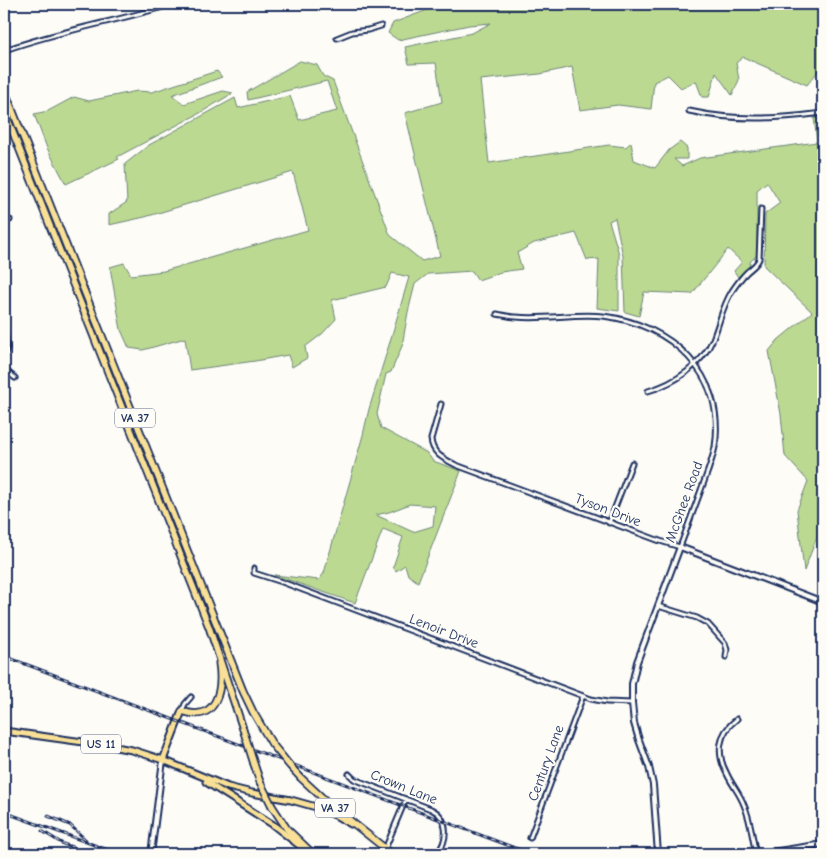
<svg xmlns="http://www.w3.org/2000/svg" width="827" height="858" viewBox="0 0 827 858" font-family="'Comic Neue',sans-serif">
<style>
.green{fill:#bcd991;stroke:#6c8478;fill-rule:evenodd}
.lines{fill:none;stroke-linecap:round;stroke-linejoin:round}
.street-casing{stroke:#1b2f5e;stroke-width:7}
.secondary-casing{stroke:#1b2f5e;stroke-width:8}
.primary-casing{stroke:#1b2f5e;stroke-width:9}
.highway-casing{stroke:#1b2f5e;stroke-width:9}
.street{stroke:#fdfcf7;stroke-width:3}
.secondary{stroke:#fdfcf7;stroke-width:4}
.primary{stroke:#f9e096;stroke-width:5}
.highway{stroke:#f9e096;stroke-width:5.5}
.rail-casing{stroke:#1b2f5e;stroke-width:3}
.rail{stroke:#fdfcf7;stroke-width:1;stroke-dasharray:4;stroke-linecap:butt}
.highway-bridge-casing{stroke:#1b2f5e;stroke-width:9;stroke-linecap:butt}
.highway-bridge{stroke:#f9e096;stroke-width:5.5}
.labels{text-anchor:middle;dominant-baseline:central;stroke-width:4.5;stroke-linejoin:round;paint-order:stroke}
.shield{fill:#fdfcf7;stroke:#5f6c8c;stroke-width:1}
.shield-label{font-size:12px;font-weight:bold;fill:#1b2f5e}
.street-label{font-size:14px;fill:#1b2f5e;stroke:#fdfcf7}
</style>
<rect width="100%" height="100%" fill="#fdfcf7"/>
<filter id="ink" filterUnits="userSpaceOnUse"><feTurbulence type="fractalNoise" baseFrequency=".02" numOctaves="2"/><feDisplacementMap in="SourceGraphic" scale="10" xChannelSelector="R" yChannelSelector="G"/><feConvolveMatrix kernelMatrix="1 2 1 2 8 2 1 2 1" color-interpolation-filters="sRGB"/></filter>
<g filter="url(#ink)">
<path class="green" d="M443,4H823V65L807,85L743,57L736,63L739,80L732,95L716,73L709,97H702L696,81L681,88L668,75L654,82L651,109L618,105L580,110L572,67L540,74L480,80L489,163L609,145L626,147L631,142L634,160L655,168L669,150L680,142L687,148V159H674L682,166L700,158L817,142L814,118H817L823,138V521L804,571L797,510L808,481L785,456L781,414L769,351L778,340L812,312L764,266L765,214L780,203L767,182L757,190V255L750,262V267L738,277L734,271L742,262L728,249L692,294L644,292L639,316L625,312L623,256L615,218L609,221L619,254V311L597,308L599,259L587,260L576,233L534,243L517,253L522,269L501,272L478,280L472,271L428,274L415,284L408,312L402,346L391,372L386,374L377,414L381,428L427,453L433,461L461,471L418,582L408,575L405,565L396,571L393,567L403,537L383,529L355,603L274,575L319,580L324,573L363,435L369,409L389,345L409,277L392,273L386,287L332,300L336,319L322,334L305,347L307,358L292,367L288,355L255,361L190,370L185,338L143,350L129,348L121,330L110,267L124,263L131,275L164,271L308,230L293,172L145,217L109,225V214L127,202L125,164L149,145L235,98L238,108L290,96L299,120L337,111L327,81L248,100L247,92L300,61L317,65L323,76L333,81L390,235L422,261L440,256L405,113L442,102L436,63L409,64L405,47L472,33L491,23L469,25L398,40L388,33L393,23ZM410,504L435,506L433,526L413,532L376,515L389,512Z
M217,71L222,77L172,95L184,104L223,91L233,93L200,113L117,157L119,159L66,184L47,148L34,114L48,111L74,97L89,101L137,91L152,92Z"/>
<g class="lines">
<g class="street-casing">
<path id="street" d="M337,38L352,32L368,30L381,26
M4,39L8,49C62,30 119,21 173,4
M689,111C734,121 778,119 823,113
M4,219L10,220
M4,323L7,348L4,358
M4,369L15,378
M648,391C676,383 702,365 713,339C720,322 722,307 732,291C736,285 740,279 746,273C751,268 756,266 759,259L761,209
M441,404L431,439C432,454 444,459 456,465L660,541L680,547C687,528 694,509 701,490C706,476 712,462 715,447C726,374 671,324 603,316C574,313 545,320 516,317C510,317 503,315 497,314
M609,523L632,463
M254,568V573L282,582L591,699L607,702L632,703
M658,606L697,618L708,624L725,643L727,650L726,657
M182,711L185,704L191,697
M737,719C718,733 716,754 727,774C732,785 740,794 744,805C751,820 752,838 756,854
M349,774L354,779L431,809C450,818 448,840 437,854
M530,838L583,696
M385,849L406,799"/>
</g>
<g class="secondary-casing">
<path id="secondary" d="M151,854L163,760
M658,854L653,785L649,767L639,740L634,723L632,703V684L637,662L680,547L823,602
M759,854L823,844"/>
</g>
<g class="primary-casing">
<path id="primary" d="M4,731L105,745L132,750L163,760L228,787L252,793L291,800L316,807L335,815L351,824
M163,760L182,711
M206,782L272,824L304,849"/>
</g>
<g class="highway-casing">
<path id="highway" d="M4,89L243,691L253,712L272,744
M4,110L209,627L243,729
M182,711C217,724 223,689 219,663
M254,764L260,782
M301,778L328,803L392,854
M272,806L287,829L313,854"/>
</g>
<use href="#street" class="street"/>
<use href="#secondary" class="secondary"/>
<use href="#primary" class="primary"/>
<use href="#highway" class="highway"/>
<g class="rail-casing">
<path id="rail" d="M4,656L531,854
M4,812L119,854
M48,816L70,825L86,840
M42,831L63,844L75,848"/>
</g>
<use href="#rail" class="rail"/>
<g class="highway-bridge-casing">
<path id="highway-bridge" d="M243,729L254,764
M272,744L290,766L301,778
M260,782L272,806"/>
</g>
<use href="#highway-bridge" class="highway-bridge"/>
</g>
</g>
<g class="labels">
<g class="shield">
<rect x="115" y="408.5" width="40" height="19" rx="4"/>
<rect x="81" y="734.5" width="40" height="19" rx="4"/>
<rect x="315" y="798.5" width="40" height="19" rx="4"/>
</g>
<g class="shield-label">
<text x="135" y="418">VA 37</text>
<text x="101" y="744">US 11</text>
<text x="335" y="808">VA 37</text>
</g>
<g class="street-label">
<text transform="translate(684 502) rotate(-70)">McGhee Road</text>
<text transform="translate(608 510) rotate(21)">Tyson Drive</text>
<text transform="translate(444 631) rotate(21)">Lenoir Drive</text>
<text transform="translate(546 763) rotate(-70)">Century Lane</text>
<text transform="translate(404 787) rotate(22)">Crown Lane</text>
</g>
</g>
<rect width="827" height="858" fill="none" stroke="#fdfcf7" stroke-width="20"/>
<rect x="10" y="10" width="807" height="838" fill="none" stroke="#1b2f5e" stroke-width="2" filter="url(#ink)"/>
</svg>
